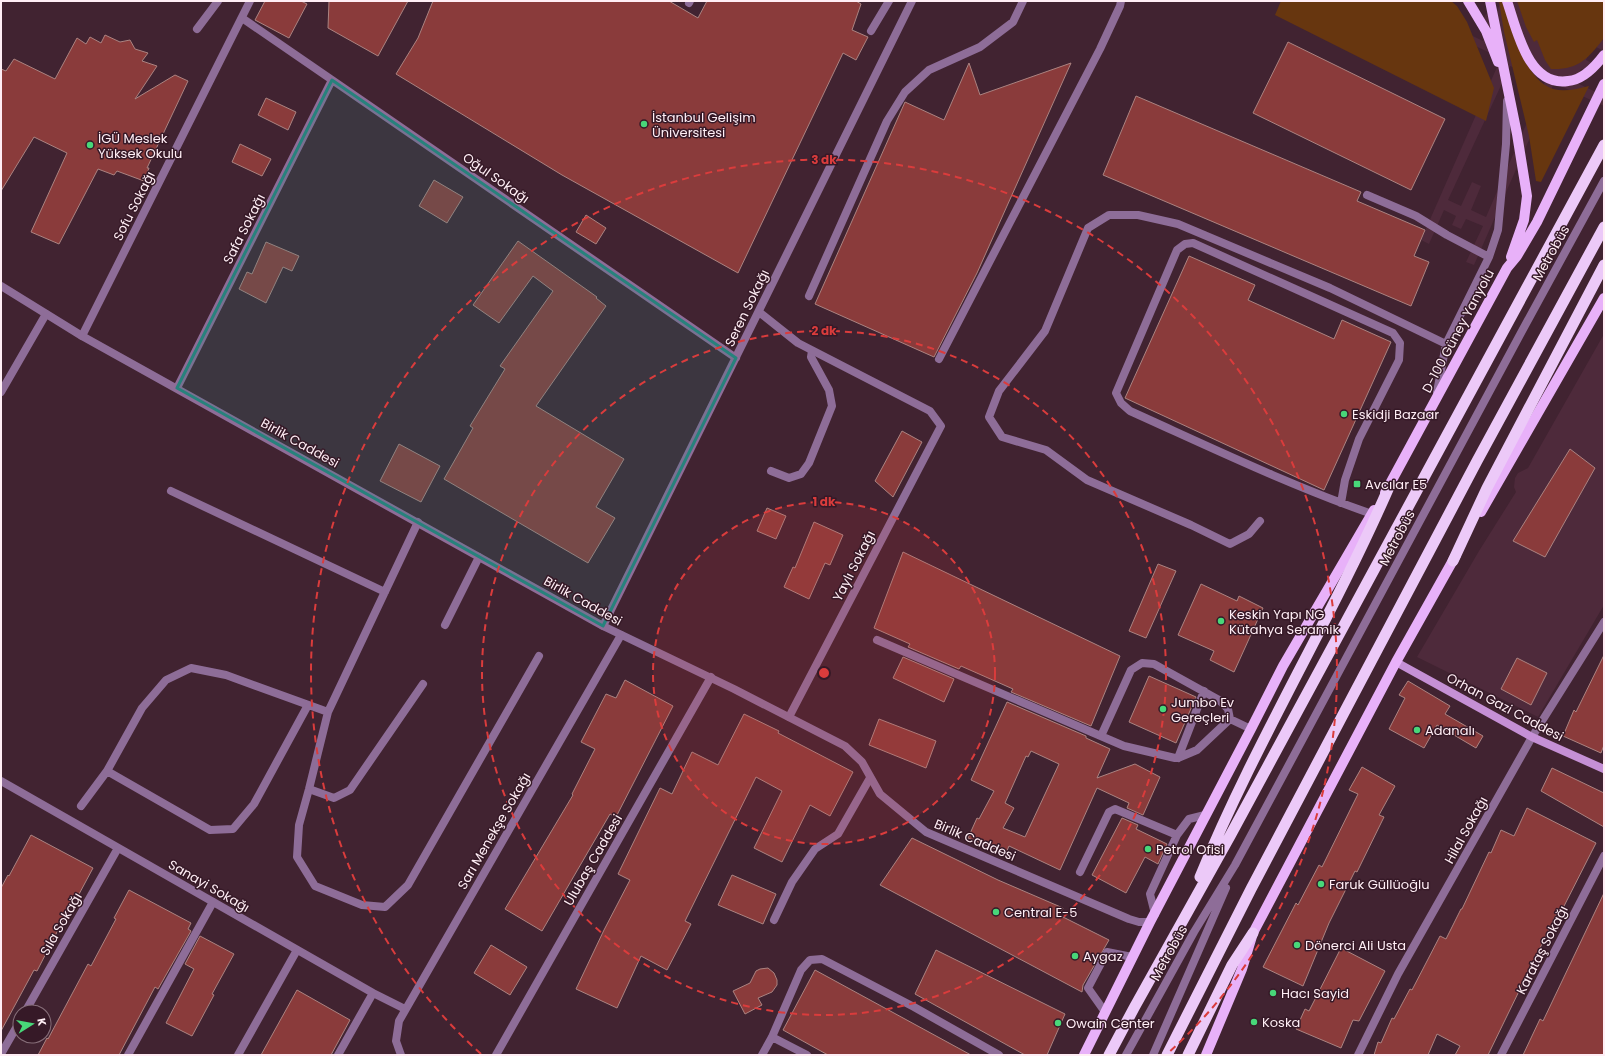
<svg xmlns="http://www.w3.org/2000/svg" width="1605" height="1056" viewBox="0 0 1605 1056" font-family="Poppins,sans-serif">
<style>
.built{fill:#4e2a3b;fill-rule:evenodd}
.green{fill:#67360f}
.building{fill:#8a3b3b;stroke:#ab8381;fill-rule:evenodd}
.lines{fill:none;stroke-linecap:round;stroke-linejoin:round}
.service{stroke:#8e6d98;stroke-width:8}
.minor{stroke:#8e6d98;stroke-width:8}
.tertiary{stroke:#8e6d98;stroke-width:8}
.secondary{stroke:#c590d5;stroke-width:8}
.primary{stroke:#e8b1f9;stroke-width:10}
.trunk{stroke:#ecc9f8;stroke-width:11}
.marked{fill:#27827c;fill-opacity:0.2;stroke:#27827c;stroke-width:3;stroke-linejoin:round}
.ring{fill:none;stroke:#da3c3c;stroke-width:2;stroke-dasharray:7 5}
.poi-dot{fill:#48d779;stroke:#361927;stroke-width:1.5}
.labels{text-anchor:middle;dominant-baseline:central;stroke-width:3;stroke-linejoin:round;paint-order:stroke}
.poi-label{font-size:13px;fill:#ffeef5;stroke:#361927;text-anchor:start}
.street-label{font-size:13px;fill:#ffeef5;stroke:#361927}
.centre{fill:#da3c3c;stroke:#361927;stroke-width:2}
.ring-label{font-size:12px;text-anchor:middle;font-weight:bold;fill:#da3c3c;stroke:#361927;stroke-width:3;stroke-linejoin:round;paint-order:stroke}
</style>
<rect width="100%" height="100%" fill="#412331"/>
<path class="built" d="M1379,1H1401L1483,41L1489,28L1481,24L1486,14L1494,18L1500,4L1494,1H1518L1604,41V51L1592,45L1586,60L1594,64L1591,73L1581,69L1575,82L1604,96V106L1554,83L1474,265L1466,262L1483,226L1466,219L1461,229L1452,225L1456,216L1444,210L1429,244L1421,240L1501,58ZM1510,66L1545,81L1486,217L1471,210L1481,186L1472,182L1461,206L1448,200Z
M1604,334V605L1538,717L1417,657L1479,551L1516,492L1514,487L1515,478L1518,473L1528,468Z"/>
<path class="green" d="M1281,1H1451L1457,6L1467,22L1494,88L1486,121L1275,15Z
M1499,1H1503C1512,27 1524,80 1553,89C1565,92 1577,89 1589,86L1541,182L1536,181L1529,136L1504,32Z
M1517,1H1604V38C1588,59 1578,70 1551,69L1545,60L1537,40L1534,42L1526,27Z"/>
<path class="building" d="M265,1H301L307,4L289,38L255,20Z
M329,1H408L378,56L328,28Z
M433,1H669L698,18L707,1H856L861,4L852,30L868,37L856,60L843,53L738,273L562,175L396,74L418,38Z
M105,35L120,42L130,40L135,49L148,53L142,61L157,66L135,99L175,75L188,81L147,168H149L144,181L117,171L114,175L98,169L59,244L31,232L67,153L34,137L1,191V69L6,71L14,59L55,79L77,38L86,44L90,37L101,43Z
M1288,42L1445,119L1411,190L1253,113Z
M969,63L980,95L1071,63L977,273L934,357L815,304L905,102L944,120Z
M1136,96L1361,192L1357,201L1425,230L1414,256L1429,262L1411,306L1103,175Z
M266,98L296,112L288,130L258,115Z
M240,144L271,159L262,176L232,162Z
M434,180L463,197L447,223L419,206Z
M586,215L606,228L596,244L576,232Z
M518,241L597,297L596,298L606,306L536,406L624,459L596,507L615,518L588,563L444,479L473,428L470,426L505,369L500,366L553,291L533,276L499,323L473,305Z
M266,242L299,256L292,271L283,267L266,303L239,289L247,272L252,274Z
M1189,256L1255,285L1248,300L1334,339L1342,320L1391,342L1324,490L1125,398Z
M902,431L922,442L893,497L875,481Z
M399,444L440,466L421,502L380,481Z
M1570,449L1595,468L1545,557L1513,541Z
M767,508L786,516L776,539L757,531Z
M814,522L843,535L830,565L825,563L809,599L784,587L793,567L795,568Z
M903,552L1120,656L1091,726L1011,692L1013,689L961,666L959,669L908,647L910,644L874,628Z
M1158,564L1176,571L1146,638L1129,631Z
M1201,584L1237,601L1239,596L1263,608L1234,672L1210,660L1214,651L1178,635Z
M1604,655V745L1601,753L1563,736L1574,710L1576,712Z
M903,657L954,679L944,702L893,678Z
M1517,658L1547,673L1531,705L1501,689Z
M1149,676L1196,697L1176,743L1129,722Z
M625,680L673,706L616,817L610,814L542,931L505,909L573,795L572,794L595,749L581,742L606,694L616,698Z
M1408,681L1450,706L1445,714L1483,736L1476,748L1437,725L1424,748L1389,729L1405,698L1399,695Z
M1007,702L1086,736V738L1110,749L1097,778L1135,764L1160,777L1143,815L1127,808L1129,803L1097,788L1060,870L1009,846L1006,853L968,838L977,818L979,819L994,791L971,780ZM1031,751L1059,764L1025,837L1003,828L1014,808L1005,803L1026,756L1028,757Z
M744,714L779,731L778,733L853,772L830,816L810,805L782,862L754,848L782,791L756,777L685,921L691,924L667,970L641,956L617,1008L576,989L604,930L630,880L618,874L660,788L672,794L692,752L718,765Z
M879,719L936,741L926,768L869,745Z
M1362,767L1395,786L1379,815L1384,817L1357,872L1355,871L1329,923L1303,986L1263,967L1296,903L1298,905L1319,865L1322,867L1358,794L1349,790Z
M1552,768L1604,793V827L1541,791Z
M1527,808L1596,843L1560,914L1557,913L1488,1055H1455L1460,1046L1437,1034L1428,1055H1374L1378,1042L1381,1043L1392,1018L1394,1019L1410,989L1412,990L1440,936L1446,939L1461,909H1462L1489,852L1491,853L1501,830L1514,836Z
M1122,818L1138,825L1136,829L1167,844L1158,864L1145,857L1126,893L1092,875Z
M31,835L93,868L78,896L76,895L37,971L34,970L1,1031V888L8,875L9,876Z
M912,838L998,880L1063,908L1059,915L1109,940L1083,985L1082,992L880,885Z
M732,875L776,894L763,924L718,905Z
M129,890L191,923L188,929L191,931L158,989L155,987L119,1055H38L47,1038L48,1039L88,964L91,966L116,919L114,918Z
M1604,893V1055H1523L1540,1019L1543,1021Z
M200,936L234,954L212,994L214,995L192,1036L166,1023L194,969L185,964Z
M491,945L527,967L510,995L474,973Z
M1341,948L1385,971L1359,1021L1353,1020L1341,1048L1296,1029L1305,1009L1309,1011Z
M936,950L1065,1014L1047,1055H1025L915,994Z
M768,968L774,973L777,980V985L772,992L758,998L762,1005L745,1014L733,991L750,983L756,971L760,969Z
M815,970L971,1055H828L783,1030Z
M297,990L350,1020L331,1055H261Z"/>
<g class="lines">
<path class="service" d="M689,3L690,1
M197,29L218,1
M871,31L889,1
M1367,195L1416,216L1447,235L1489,257
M809,296L887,121L905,92L929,70L980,47L1013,22L1023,1
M939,359L1100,49L1120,6L1121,1
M1437,392L1446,344L1489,257L1498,230L1506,144L1507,101
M771,471L789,478L801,474L809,463L832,406L829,390L811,357L812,351
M171,491L385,592
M1341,503L1345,480L1359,439L1399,360L1400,343L1393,333L1193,243L1185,244L1177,250L1116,393L1121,403L1130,411C1210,447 1289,485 1372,514
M1260,521L1249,534L1230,544L1191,525L1087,480L1046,450L1002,437L989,417L999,391L1045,331L1088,228L1109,215H1138L1178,224L1330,288L1446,344
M418,522L328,712L309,789L299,825L297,857L315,886L362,905L385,907L408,885L539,656
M445,625L479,557
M877,640L1124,746L1175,758H1178L1197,750L1230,719L1251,729
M1101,736L1131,670L1142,663L1154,664L1219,700L1228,709L1230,719
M1178,758L1204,691
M107,771L210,830L233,829L254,804L308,705
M309,789L334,798L350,790L423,684
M81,806L107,771L142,708L166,680L191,668L226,675L328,712
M1080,872L1109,812L1115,809L1177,835
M1155,914L1150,894L1177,835L1189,819L1205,815
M1105,1012L1088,988L1107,952L1132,957
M772,1037L807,1055
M128,1055L213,902
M762,1055L772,1037L801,970L810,960L822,959L914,1007L999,1055
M1126,1055L1194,932L1235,865L1522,331L1604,181
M1153,1055L1226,888"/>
<path class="minor" d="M242,18L736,358
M759,312L798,343L930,411L941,426L789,717
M82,336L250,1
M177,388L332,80
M1,392L46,314
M603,626L912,1
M1,781L373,993L405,1009
M774,920L792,882L815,849L838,834L870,778
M25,1012L118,848
M1,1054L20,1021
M238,1055L297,950
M338,1055L373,993
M401,1055L396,1041L399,1021L621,635
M496,1055L711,677
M1358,1055L1398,974L1532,737L1604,622
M1501,1055L1604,856"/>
<path class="tertiary" d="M1,286L82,336L603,626L734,689L845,746L862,762L880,794L926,832L1129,919L1139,922H1150"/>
<path class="secondary" d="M1396,662L1532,737L1604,769"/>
<path class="primary" d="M1468,1L1486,31L1498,62
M1490,1L1517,134L1527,196L1524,220L1511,257
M1507,1C1517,30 1528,87 1568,81C1583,80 1595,67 1604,55
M1385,493L1507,268L1517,256L1537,222L1604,84
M1481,512L1604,298
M1084,1055L1150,922L1251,729L1283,666L1374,510
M1206,1055L1242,969L1253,933L1396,662L1456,555"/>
<path class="trunk" d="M1453,561L1487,488L1604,265
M1200,877C1255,743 1331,620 1389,487
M1109,1055L1134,1008L1230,836L1604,145
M1167,1055L1251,889L1347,707L1477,461L1604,227
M1188,1055L1232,965L1253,933"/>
</g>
<path class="marked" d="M332,80L736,358L603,626L177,388Z"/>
<circle cx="824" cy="673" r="171" fill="#da3c3c" fill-opacity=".12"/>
<g class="ring">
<circle cx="824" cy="673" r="171"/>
<circle cx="824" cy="673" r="342"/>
<path d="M481 1054A513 513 0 1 1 1167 1054"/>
</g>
<g class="poi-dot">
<circle cx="644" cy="124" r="4"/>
<circle cx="90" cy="145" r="4"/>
<circle cx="1344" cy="414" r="4"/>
<rect x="1353" y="480" width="8" height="8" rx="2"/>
<circle cx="1221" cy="621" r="4"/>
<circle cx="1163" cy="709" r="4"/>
<circle cx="1417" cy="730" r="4"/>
<circle cx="1148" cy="849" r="4"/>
<circle cx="1321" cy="884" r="4"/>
<circle cx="996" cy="912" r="4"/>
<circle cx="1297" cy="945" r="4"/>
<circle cx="1075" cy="956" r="4"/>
<circle cx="1273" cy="993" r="4"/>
<circle cx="1254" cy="1022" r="4"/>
<circle cx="1058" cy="1023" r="4"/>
</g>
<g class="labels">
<g class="poi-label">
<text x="652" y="117">İstanbul Gelişim<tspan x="652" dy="15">Üniversitesi</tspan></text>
<text x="98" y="138">İGÜ Meslek<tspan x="98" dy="15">Yüksek Okulu</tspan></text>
<text x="1352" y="414">Eskidji Bazaar</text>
<text x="1365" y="484">Avcılar E5</text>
<text x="1229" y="614">Keskin Yapı NG<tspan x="1229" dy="15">Kütahya Seramik</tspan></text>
<text x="1171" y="702">Jumbo Ev<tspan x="1171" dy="15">Gereçleri</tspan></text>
<text x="1425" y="730">Adanalı</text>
<text x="1156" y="849">Petrol Ofisi</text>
<text x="1329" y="884">Faruk Güllüoğlu</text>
<text x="1004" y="912">Central E-5</text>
<text x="1305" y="945">Dönerci Ali Usta</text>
<text x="1083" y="956">Aygaz</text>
<text x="1281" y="993">Hacı Sayid</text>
<text x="1262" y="1022">Koska</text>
<text x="1066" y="1023">Owain Center</text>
</g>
<g class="street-label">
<text transform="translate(496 178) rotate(35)">Oğul Sokağı</text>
<text transform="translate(134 206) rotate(-63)">Sofu Sokağı</text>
<text transform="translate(244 229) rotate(-63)">Safa Sokağı</text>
<text transform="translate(1551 253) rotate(-61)">Metrobüs</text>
<text transform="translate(747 308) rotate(-64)">Seren Sokağı</text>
<text transform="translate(1458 331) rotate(-62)">D-100 Güney Yanyolu</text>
<text transform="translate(300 443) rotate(29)">Birlik Caddesi</text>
<text transform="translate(1397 538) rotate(-62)">Metrobüs</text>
<text transform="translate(854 566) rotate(-63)">Yaylı Sokağı</text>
<text transform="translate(583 601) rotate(29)">Birlik Caddesi</text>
<text transform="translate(1505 707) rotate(28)">Orhan Gazi Caddesi</text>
<text transform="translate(1466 830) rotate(-61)">Hilal Sokağı</text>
<text transform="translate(494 831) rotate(-60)">Sarı Menekşe Sokağı</text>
<text transform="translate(975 840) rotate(23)">Birlik Caddesi</text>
<text transform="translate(593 860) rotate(-60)">Ulubaş Caddesi</text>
<text transform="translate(209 886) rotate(30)">Sanayi Sokağı</text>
<text transform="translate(61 924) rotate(-60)">Sıla Sokağı</text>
<text transform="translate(1542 950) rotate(-63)">Karataş Sokağı</text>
<text transform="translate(1169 953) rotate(-61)">Metrobüs</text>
</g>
</g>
<circle cx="824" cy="673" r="6" class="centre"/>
<g class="ring-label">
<text x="824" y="164">3 dk</text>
<text x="824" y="335">2 dk</text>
<text x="824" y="506">1 dk</text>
</g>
<rect width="1605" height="1056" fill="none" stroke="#ffeef5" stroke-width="4"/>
<g transform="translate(32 1024) rotate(79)"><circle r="19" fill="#361927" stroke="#866e79"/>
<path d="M0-3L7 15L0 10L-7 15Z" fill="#48d779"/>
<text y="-6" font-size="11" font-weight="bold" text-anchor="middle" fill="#ffeef5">K</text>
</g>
</svg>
